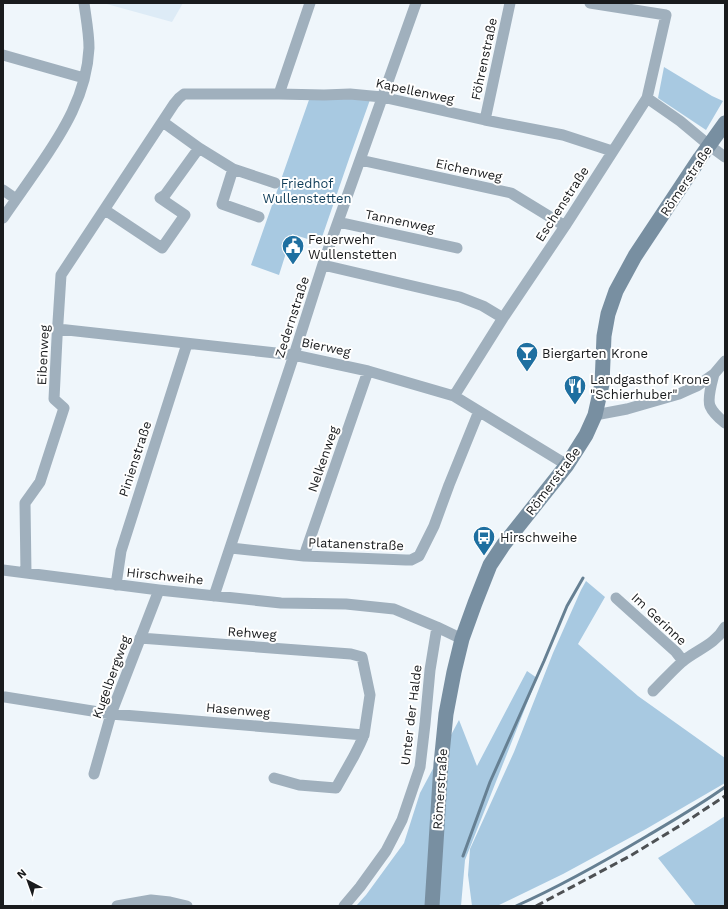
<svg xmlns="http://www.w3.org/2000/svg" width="728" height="909" viewBox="0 0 728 909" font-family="'Work Sans',sans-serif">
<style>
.built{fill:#ddebf6}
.green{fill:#a8c9e1}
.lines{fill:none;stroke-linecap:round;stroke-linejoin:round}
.stream{stroke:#668093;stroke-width:3}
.street{stroke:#a0b0bd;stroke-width:11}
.secondary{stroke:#788fa1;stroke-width:15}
.rail{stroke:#4e5154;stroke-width:3;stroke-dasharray:8 4;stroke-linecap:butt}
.labels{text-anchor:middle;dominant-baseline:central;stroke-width:4;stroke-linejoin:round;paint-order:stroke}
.street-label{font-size:13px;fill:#191b1d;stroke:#fff}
.park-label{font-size:13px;fill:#103d59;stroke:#fff}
.poi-label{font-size:13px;fill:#191b1d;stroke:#fff;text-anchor:start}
</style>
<rect width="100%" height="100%" fill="#eff6fb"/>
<path class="built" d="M103,3H183L172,22Z"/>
<path class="green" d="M664,67L712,96L723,101L706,130L658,98Z
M310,97H371L350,156L320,243L292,234L279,275L251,265Z
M586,581L605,597L578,644L638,696L725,758V783L646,829L563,874L497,906H472L468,875L470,849L514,752L553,653L581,590Z
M527,671L537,678L465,860L461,906H356L366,895L404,843L420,793L459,720L477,766Z
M725,816V906H696L658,858L713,824Z"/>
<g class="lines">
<path class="stream" d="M463,856L490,782L544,661L567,606L583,578
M516,906C561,886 605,861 647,836C674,820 700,805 725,787"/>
<path class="street" d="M3,55L84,78
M279,94L310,3
M647,98L680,121L710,146L725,157
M485,120L510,3
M199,148L233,169L275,183
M360,160L511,193L565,226
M233,169L222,204L259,217
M3,190L16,199
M105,210L162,248L185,215L160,198L165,195L199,148L163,122
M3,218C15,201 27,184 38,168C63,132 87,94 89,48C89,33 86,18 84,3
M338,222L457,248
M323,265L460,297L483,306L503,318
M58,329L294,355L368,371L454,396L567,465
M714,374C712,382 707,398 710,406C713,413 720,419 725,423
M454,396L503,318L565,226L647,98L666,15L590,3
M595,415L627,409L679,394L690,389L697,386L714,374L725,361
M231,548L304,556L406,560H411L419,556L434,526L449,485L479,411
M304,556L368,371
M3,570L159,590L281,603L346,604L394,609L437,627L462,639
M26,573L25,503L40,482L64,408L54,399L57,338L61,275L174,104L179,98L184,94H279L324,95L350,94L382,97L485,120L563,135L612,151
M116,585L121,551L187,344
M214,596L294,355L324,261L416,3
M616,598L676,652L683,661
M140,638L351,654L362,657L370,695L364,735L360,744L354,756L336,788L299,785L274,778
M653,691C663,681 672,671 682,662C696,650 715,645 725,627
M5,697L111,714L364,735
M94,774L111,714L159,590
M117,906L151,900L170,902L187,906
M344,906L360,887L386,851L402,820L420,767L425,724L430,670L437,627"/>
<path class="secondary" d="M432,906L441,764L446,714L454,672L462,639L475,603L490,565L504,544L567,465L586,435L595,415L602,384L604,336L608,314L616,291L635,256L700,158L725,123"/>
<path class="rail" d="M536,906L630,856L681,825L725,796"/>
</g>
<defs>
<g id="civic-pin" transform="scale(1.15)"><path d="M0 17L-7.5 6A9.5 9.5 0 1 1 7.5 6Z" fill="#1e6fa0" stroke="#fff"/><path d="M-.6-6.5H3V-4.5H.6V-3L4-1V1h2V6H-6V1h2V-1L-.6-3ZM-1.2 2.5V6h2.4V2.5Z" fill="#fff"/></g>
<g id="bar-pin" transform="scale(1.15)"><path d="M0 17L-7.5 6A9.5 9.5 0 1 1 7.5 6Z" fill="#1e6fa0" stroke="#fff"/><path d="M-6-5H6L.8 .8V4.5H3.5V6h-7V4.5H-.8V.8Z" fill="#fff"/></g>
<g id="restaurant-pin" transform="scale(1.15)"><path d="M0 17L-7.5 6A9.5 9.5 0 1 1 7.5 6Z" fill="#1e6fa0" stroke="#fff"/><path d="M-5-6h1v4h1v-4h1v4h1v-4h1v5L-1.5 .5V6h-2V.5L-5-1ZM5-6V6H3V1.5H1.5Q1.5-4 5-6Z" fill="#fff"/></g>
<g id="bus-pin" transform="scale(1.15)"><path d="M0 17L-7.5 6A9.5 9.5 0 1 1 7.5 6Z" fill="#1e6fa0" stroke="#fff"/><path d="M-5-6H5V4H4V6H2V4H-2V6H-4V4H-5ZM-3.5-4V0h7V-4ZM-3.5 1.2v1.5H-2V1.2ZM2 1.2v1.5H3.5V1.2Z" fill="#fff"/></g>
</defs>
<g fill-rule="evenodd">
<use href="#civic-pin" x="293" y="246"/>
<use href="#bar-pin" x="527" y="353"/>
<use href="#restaurant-pin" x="575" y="386"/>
<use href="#bus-pin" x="484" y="537"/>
</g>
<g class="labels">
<g class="street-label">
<text transform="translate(484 59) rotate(-78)">Föhrenstraße</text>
<text transform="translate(415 91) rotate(12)">Kapellenweg</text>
<text transform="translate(469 170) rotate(12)">Eichenweg</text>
<text transform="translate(686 181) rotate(-56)">Römerstraße</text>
<text transform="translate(562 204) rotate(-57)">Eschenstraße</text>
<text transform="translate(400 221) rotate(12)">Tannenweg</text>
<text transform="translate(292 317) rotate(-72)">Zedernstraße</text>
<text transform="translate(326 347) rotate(12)">Bierweg</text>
<text transform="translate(43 355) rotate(-87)">Eibenweg</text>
<text transform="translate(135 459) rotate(-72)">Pinienstraße</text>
<text transform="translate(323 459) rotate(-71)">Nelkenweg</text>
<text transform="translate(553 481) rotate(-53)">Römerstraße</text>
<text transform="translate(356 544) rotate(2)">Platanenstraße</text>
<text transform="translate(165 576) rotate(6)">Hirschweihe</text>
<text transform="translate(659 619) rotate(43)">Im Gerinne</text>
<text transform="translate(252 633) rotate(4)">Rehweg</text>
<text transform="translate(111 677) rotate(-70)">Kugelbergweg</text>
<text transform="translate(238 710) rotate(5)">Hasenweg</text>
<text transform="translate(411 715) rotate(-83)">Unter der Halde</text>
<text transform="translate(440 789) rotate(-86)">Römerstraße</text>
</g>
<g class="park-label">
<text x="307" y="183">Friedhof<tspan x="307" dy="15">Wullenstetten</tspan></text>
</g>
<g class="poi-label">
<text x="308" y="239">Feuerwehr<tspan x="308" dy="15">Wullenstetten</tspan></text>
<text x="542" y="353">Biergarten Krone</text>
<text x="590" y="379">Landgasthof Krone<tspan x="590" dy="15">"Schierhuber"</tspan></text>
<text x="500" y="537">Hirschweihe</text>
</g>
</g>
<rect width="728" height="909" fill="none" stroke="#191b1d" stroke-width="8"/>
<g transform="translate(28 881) rotate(319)" stroke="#ffffff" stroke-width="3" paint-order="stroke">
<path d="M0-3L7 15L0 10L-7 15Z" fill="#191b1d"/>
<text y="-6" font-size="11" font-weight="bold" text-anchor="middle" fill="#191b1d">N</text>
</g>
</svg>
